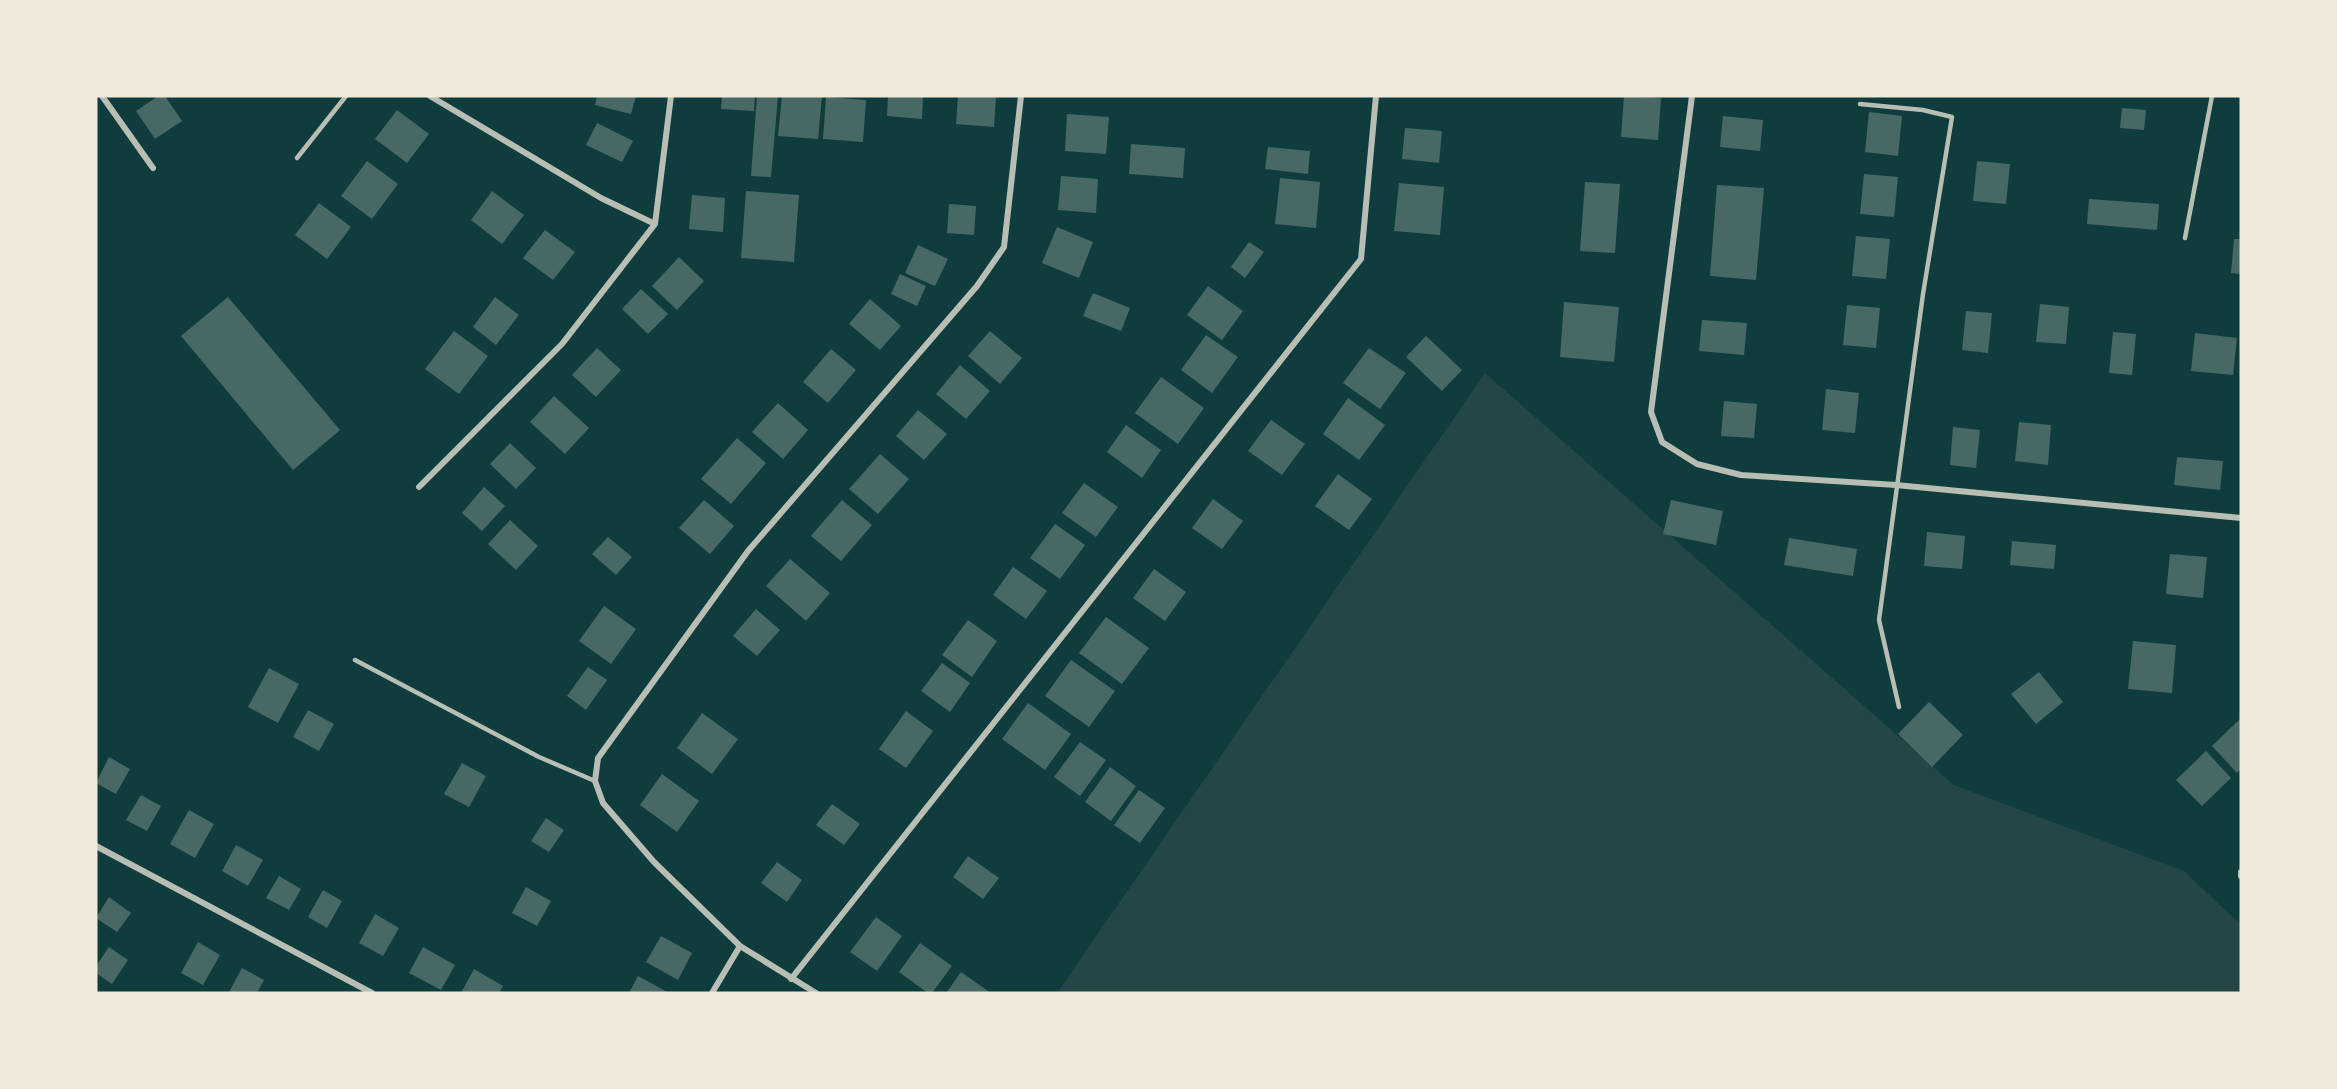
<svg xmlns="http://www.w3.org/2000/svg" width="2337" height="1089" viewBox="0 0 2337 1089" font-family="'Work Sans',sans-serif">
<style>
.green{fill:#244646}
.building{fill:#486865}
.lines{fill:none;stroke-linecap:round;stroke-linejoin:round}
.service{stroke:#b8beb3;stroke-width:4.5}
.minor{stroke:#b8beb3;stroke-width:6}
</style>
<rect width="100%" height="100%" fill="#0f3d3e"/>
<path class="green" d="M1485,373L1954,785L2184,871L2241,925V993H1057Z"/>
<path class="building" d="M158,96H165L182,121L155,139L136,111Z
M597,96H636L631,114L595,105Z
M722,96H755L754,111L721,109Z
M757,96H778L771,177L751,176Z
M782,96H822L818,139L778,136Z
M888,96H923L922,119L887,116Z
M958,96L996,97L994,127L956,124Z
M1624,96L1661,98L1658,140L1621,137Z
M826,97L866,100L863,142L823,139Z
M2122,108L2146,110L2144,130L2120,128Z
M397,110L429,134L407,163L375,139Z
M1869,112L1902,116L1898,156L1865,152Z
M1067,114L1109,117L1106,154L1065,151Z
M1723,116L1763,120L1760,151L1720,147Z
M597,123L633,141L622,162L586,145Z
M1405,128L1442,131L1439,163L1402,159Z
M1131,144L1185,148L1183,178L1129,174Z
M1268,147L1310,151L1308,174L1265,169Z
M367,161L398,184L372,219L341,196Z
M1977,161L2010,164L2006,204L1973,201Z
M1864,174L1898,177L1894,217L1860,214Z
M1061,176L1098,179L1096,213L1058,210Z
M1280,178L1320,182L1316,228L1275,224Z
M1585,182L1620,184L1615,253L1580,251Z
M1399,183L1444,187L1440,235L1394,231Z
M1717,185L1764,188L1756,280L1710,276Z
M492,191L524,215L502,244L471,220Z
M746,191L799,195L794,262L741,258Z
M692,195L725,198L723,232L689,229Z
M2089,199L2159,204L2157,230L2087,224Z
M319,203L351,227L327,259L295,235Z
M949,204L976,206L974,235L947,233Z
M1057,227L1093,242L1079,278L1042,263Z
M545,230L575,252L553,280L523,258Z
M1856,236L1890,239L1886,279L1852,276Z
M2234,239H2241V274L2231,273Z
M1249,242L1264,252L1245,278L1231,267Z
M918,245L948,259L935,286L905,273Z
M679,257L704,281L677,310L652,286Z
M900,274L926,286L917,306L891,294Z
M1208,286L1243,311L1222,340L1187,315Z
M641,289L668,314L648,334L622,309Z
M1093,293L1130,308L1121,331L1083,316Z
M228,297L340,430L293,470L181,336Z
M495,297L519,315L496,345L473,327Z
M870,299L901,326L880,350L849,324Z
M1564,302L1619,307L1614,362L1560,357Z
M2040,304L2069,307L2066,344L2036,342Z
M1847,305L1880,308L1876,348L1843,345Z
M1966,311L1992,313L1988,353L1962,350Z
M1702,320L1747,323L1744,355L1699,351Z
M454,331L488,356L459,394L425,369Z
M990,331L1022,358L1000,384L968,356Z
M2113,332L2136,334L2132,375L2109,373Z
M2195,333L2237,338L2233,375L2191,371Z
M1206,335L1238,357L1212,393L1181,370Z
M1426,336L1462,370L1442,391L1406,357Z
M597,348L621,370L596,397L572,375Z
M1369,348L1406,373L1380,409L1343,383Z
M831,349L856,370L828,403L803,382Z
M960,365L990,391L966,419L936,394Z
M1161,377L1204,408L1178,444L1135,413Z
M1826,389L1859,393L1855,433L1822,430Z
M554,396L589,428L565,454L530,422Z
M1348,398L1385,425L1359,460L1323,434Z
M1724,401L1757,404L1754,438L1721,436Z
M778,403L808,430L783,459L752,432Z
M918,410L947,434L924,460L896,436Z
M1271,420L1305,444L1282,475L1248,451Z
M2019,422L2051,425L2048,465L2015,461Z
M1126,425L1161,450L1142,478L1107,452Z
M1953,427L1980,430L1976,468L1950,465Z
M737,438L766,463L731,504L701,479Z
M510,443L536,468L516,489L490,464Z
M880,454L909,479L878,514L849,489Z
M2177,457L2223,461L2220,490L2174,485Z
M1338,474L1372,499L1349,530L1315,506Z
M1084,483L1118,507L1096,537L1062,513Z
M484,487L505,506L482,531L462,513Z
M1213,499L1243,521L1222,549L1192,528Z
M704,500L734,526L710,554L679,528Z
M842,500L872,525L841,561L811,536Z
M1671,500L1723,511L1716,545L1663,534Z
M510,520L538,546L516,570L488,544Z
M1055,524L1085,545L1060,579L1030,558Z
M1927,532L1965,536L1962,569L1924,566Z
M608,537L632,557L616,575L592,554Z
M1789,538L1857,549L1853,576L1784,565Z
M2012,541L2056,545L2054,569L2010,565Z
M2170,554L2207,557L2203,598L2166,594Z
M790,559L830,593L806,621L766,586Z
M1013,567L1047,591L1026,619L993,595Z
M1154,569L1186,592L1165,621L1133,598Z
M604,606L636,629L611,664L579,641Z
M756,609L780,630L757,656L733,636Z
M1106,617L1149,648L1122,684L1079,653Z
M968,620L997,641L972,677L942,655Z
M2133,641L2176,645L2172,693L2128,689Z
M1071,660L1115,691L1089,727L1045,696Z
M942,663L970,683L950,712L921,691Z
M588,667L607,680L586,710L567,696Z
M269,668L299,684L278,723L248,707Z
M2039,672L2063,702L2036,724L2011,694Z
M1929,702L1963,735L1932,767L1898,734Z
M1028,703L1071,734L1045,770L1002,739Z
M308,710L334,724L319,751L293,737Z
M906,711L933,731L906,768L879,749Z
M702,713L738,739L712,774L677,748Z
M2241,718V769L2237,773L2212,746Z
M1080,742L1106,760L1080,796L1054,777Z
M2206,751L2231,778L2202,806L2176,780Z
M109,757L130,769L116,794L96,783Z
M462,763L486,776L469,807L444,794Z
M1110,767L1136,786L1111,821L1085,802Z
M662,774L699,801L677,832L640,805Z
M1139,790L1165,808L1140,843L1114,825Z
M141,795L161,806L147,831L126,820Z
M832,804L860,824L844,845L816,825Z
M189,810L214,824L195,858L170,844Z
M546,818L564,830L549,852L531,841Z
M236,845L263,860L248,886L222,871Z
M968,856L999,878L983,899L953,877Z
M777,862L802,880L787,902L761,883Z
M279,876L301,889L289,910L266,898Z
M526,887L551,901L537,926L512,913Z
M323,890L342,901L327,928L308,917Z
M109,897L131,913L117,932L96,918Z
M375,914L399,928L383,956L359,943Z
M876,917L902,936L877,971L850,952Z
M661,936L692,953L678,980L646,962Z
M198,942L220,955L203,985L181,973Z
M920,943L952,966L932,993H928L899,972Z
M109,947L128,960L112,984L96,973V966Z
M423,947L455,965L441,990L409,973Z
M242,968L264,980L257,993L229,992Z
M474,969L503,986L499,993H461Z
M961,972L991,993H946Z
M638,976L669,993H629Z"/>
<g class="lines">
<path class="service" d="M1860,104L1923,110L1952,117L1923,294L1879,620L1899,707
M297,158L346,96
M2185,238L2212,96
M355,660L539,757L595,781"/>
<path class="minor" d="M102,96L153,168
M430,96L601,198L655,224
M1692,96L1651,412L1662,442L1697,464L1741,475L1896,485L2241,518
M419,487L562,344L655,224L671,96
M96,846L372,993
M2241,872V876
M791,979L1361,259L1376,96
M712,993L740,946
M816,993L740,946L654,862L603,803L595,781L598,758L748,551L977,286L1004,247L1021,96"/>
</g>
<rect width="2337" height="1089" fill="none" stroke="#f1e9da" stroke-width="195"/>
</svg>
